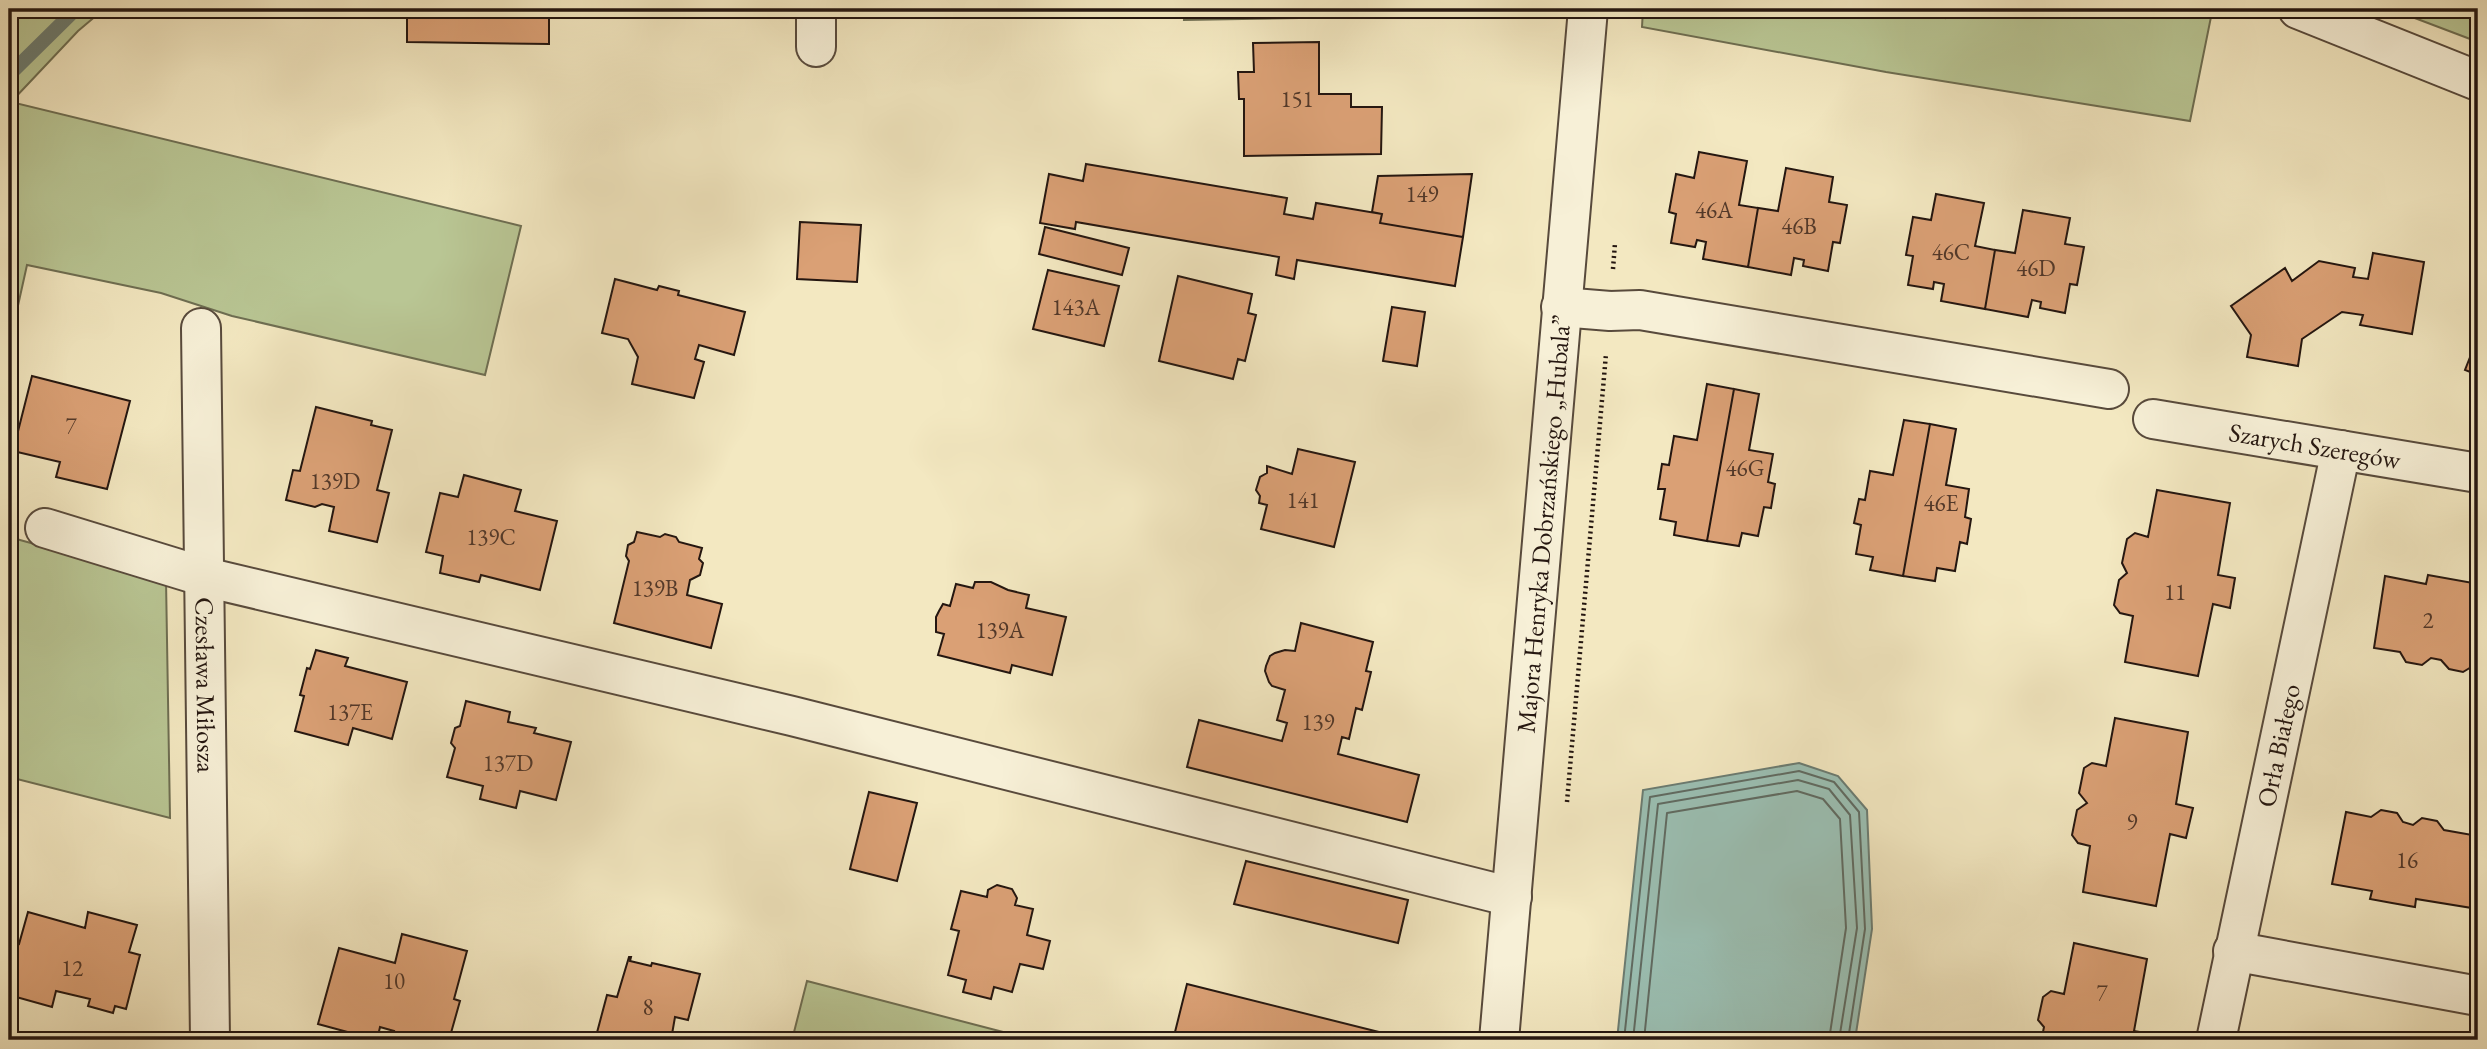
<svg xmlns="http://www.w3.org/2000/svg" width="2487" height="1049" viewBox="0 0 2487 1049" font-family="'EB Garamond',serif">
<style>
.green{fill:#b9c694;stroke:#6e6e52;stroke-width:2}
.water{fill:#9bc0b4;stroke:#6b7c72;stroke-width:2}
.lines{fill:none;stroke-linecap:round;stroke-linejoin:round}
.shore{stroke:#606b62;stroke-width:2}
.stream{stroke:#6b7c72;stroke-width:14}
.building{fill:#daa075;stroke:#241610;stroke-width:2}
.minor-casing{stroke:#584a3c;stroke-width:42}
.path{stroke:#241610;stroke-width:4.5;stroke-dasharray:2 3.5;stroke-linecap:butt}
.minor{stroke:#f7f0d7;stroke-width:38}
.labels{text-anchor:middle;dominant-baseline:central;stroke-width:7;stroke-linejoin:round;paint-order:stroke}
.number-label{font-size:23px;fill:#523829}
.street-label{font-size:26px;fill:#241610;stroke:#f7f0d7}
</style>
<rect width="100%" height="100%" fill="#f3e8c1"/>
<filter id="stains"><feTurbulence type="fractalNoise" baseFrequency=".00286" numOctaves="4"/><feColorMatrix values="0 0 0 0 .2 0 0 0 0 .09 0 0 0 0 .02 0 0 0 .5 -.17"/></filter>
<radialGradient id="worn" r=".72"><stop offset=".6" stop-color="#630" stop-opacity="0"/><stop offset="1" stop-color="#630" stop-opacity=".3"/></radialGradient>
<path class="green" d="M9,9H104L78,31L11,102L521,226L485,375L232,316L161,293L27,265L9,346Z
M1185,9H1536V14L1184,20Z
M1643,9H1898L1945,18L1947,9H2203L2212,12L2190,121L1886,72L1642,27Z
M2391,9H2478V42Z
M9,537L166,580L170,818L9,777Z
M807,981L1007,1033L1034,1040H792Z"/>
<path class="water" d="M1799,763L1838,776L1867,810L1872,929L1855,1040H1617L1643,790Z"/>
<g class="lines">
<path class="shore" d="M1624,1040L1650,797L1799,771L1834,782L1859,812L1865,929L1848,1040
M1633,1040L1658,804L1798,780L1829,789L1850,815L1857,928L1839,1040
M1644,1040L1667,813L1797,791L1823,799L1840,819L1846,928L1829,1040"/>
<path class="stream" d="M9,75L76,9"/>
</g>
<path class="building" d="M407,9H549V44L407,42Z
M870,9H1026V12Z
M1319,42V94H1351V107H1382L1381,154L1244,156V99H1239L1238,72H1254L1253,43Z
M1699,152L1747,161L1739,205L1758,208L1748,267L1703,259L1706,242L1697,240L1695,247L1671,243L1676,214L1669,212L1676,174L1694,178Z
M1086,164L1287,198L1284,214L1313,219L1316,203L1382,214L1380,223L1463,237L1455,286L1297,260L1294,279L1276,275L1279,257L1076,222L1075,229L1040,223L1049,174L1083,181Z
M1786,168L1833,177L1829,202L1847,205L1840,243L1833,242L1828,271L1803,266L1804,260L1794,258L1791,275L1748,267L1758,208L1778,211Z
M1472,174L1463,237L1380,223L1382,214L1372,212L1378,176Z
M1936,194L1984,203L1975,246L1995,250L1985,309L1941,301L1944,284L1934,282L1933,289L1908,285L1913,256L1906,255L1913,217L1931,220Z
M2023,210L2070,218L2065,244L2084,247L2077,285L2070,284L2065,313L2040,308L2041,302L2032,300L2028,317L1985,309L1995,250L2015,253Z
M800,222L861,225L857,282L797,279Z
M1045,227L1129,248L1122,275L1039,254Z
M2373,253L2424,262L2412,334L2360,325L2363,315L2342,312L2302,339L2298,366L2247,357L2251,335L2231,306L2285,268L2292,281L2319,261L2355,268L2353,277L2368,279Z
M1048,270L1119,286L1104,346L1033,329Z
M1178,276L1252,294L1248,313L1256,315L1245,361L1238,359L1233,379L1159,361Z
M615,279L657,290L659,286L679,291L678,295L745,312L734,355L699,345L695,359L704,362L694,398L632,384L638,357L628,339L602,333Z
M1392,307L1425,312L1417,366L1383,361Z
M2478,337V375L2465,370Z
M32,376L130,401L107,489L56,477L60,462L13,451Z
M1707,384L1734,389L1707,541L1674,535L1676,522L1660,519L1665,489H1658L1662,464L1669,465L1674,436L1697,440Z
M1734,389L1759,394L1749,450L1773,454L1768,482L1775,484L1771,508L1764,507L1758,536L1742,533L1739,546L1707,541Z
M316,407L372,421L371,425L392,430L377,490L389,493L377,542L329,531L334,507L322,504L315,507L286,500L293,470L300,471Z
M1904,420L1930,424L1903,576L1870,570L1873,557L1856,554L1861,525L1854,523L1859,499L1865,500L1870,471L1893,475Z
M1930,424L1956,429L1946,485L1969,489L1965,517L1971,519L1967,544L1960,542L1955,571L1937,568L1935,581L1903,576Z
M1298,449L1355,462L1334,547L1261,529L1267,505L1259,503L1260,496L1256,490L1260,477L1267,473V466L1292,474Z
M464,475L521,490L515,511L557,521L540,590L481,575L479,582L440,573L443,556L426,552L440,493L458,497Z
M2157,490L2230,503L2218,575L2235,578L2230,608L2213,604L2198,676L2125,662L2133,616L2120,613L2114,605L2119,580L2127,573L2122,563L2127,539L2135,533L2148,537Z
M637,532L660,537L665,534L676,537L679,542L702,548L699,559L703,563L700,575L690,580L687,595L722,604L711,648L614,623L629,561L626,556L628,545L634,542Z
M2428,575L2473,583L2471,591L2478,593V667L2473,666L2463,672L2449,669L2441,660L2431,658L2422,665L2406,662L2400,652L2374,648L2385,576L2426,584Z
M975,582H991L1008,590L1029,595L1026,608L1066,617L1052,675L1012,665L1010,673L938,655L944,634L936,632V617L939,611L943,604L950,606L956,584L973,588Z
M1301,623L1373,642L1366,671L1371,672L1362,710L1356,708L1349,739L1342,737L1338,754L1419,775L1407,822L1187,767L1199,720L1282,741L1287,723L1277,720L1285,690L1272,686L1269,682L1265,671L1266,666L1270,656L1275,653L1285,650L1295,651Z
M316,650L348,658L345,666L407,682L392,739L353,728L348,745L295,731L304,696L300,695L307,668L310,669Z
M466,701L510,712L508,722L536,728L534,733L571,742L556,800L520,791L516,808L480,799L483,786L447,777L455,748L451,743L455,728L460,726Z
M2115,718L2188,732L2176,804L2193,808L2186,838L2170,834L2156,906L2083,892L2090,846L2078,843L2072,835L2077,810L2087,803L2079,793L2084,768L2092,763L2106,766Z
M869,792L917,803L897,881L850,869Z
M2381,810L2397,813L2403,822L2413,825L2422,818L2437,821L2444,830L2478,836V909L2416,899L2415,907L2392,903L2370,899L2372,891L2332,884L2346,812L2371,817Z
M1246,861L1408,900L1398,943L1234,904Z
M997,885L1012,889L1017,898L1015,905L1033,909L1027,935L1050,941L1043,969L1020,964L1012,992L994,987L991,999L963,992L966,980L948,975L959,931L951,929L961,891L987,897L988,890Z
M28,912L85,928L88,912L137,925L129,952L140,955L126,1009L115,1006L113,1013L88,1006L90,999L56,991L52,1007L9,995V958L13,943L19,944Z
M402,934L467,951L454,999L460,1001L449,1040H391L394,1031L380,1027L377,1040L318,1024L339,948L395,963Z
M2074,943L2147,959L2134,1031L2151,1034L2150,1040H2034L2035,1037L2043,1032L2044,1027L2038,1020L2043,997L2051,991L2064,994Z
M629,957H631L630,961L651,966L652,963L700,974L688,1020L675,1017L671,1040H595L607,995L617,997Z
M1187,984L1391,1035L1390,1040H1173Z"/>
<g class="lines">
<g class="minor-casing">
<g id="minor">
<path d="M2298,9L2478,81"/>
<path d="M816,47V9"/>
<path d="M1561,307L1610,311L1640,310L2109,389"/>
<path id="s1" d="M201,328L210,1040"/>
<path id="s2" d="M2153,419L2478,473"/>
<path d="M45,528L205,577L792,716L1512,897"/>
<path d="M2233,951L2478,996"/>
<path id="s3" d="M1499,1040L1588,9"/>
<path id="s4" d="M2216,1040L2341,450"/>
</g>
</g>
<path class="path" d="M1613,269L1615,243
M1567,802L1606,354"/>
<use href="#minor" class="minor"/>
</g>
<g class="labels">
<g class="number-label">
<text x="1297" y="99">151</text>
<text x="1422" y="194">149</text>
<text x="1714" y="210">46A</text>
<text x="1799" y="226">46B</text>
<text x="1951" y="252">46C</text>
<text x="2036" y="268">46D</text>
<text x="1076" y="307">143A</text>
<text x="71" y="426">7</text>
<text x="1745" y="468">46G</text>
<text x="335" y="481">139D</text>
<text x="1303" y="500">141</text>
<text x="1941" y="503">46E</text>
<text x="491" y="537">139C</text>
<text x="655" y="588">139B</text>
<text x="2175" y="592">11</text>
<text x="2428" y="620">2</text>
<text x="1000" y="630">139A</text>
<text x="350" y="712">137E</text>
<text x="1318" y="722">139</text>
<text x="508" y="763">137D</text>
<text x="2132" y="822">9</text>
<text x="2407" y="860">16</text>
<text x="72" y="968">12</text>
<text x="394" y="981">10</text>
<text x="2102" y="993">7</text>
<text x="648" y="1007">8</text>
</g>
<g class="street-label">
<text stroke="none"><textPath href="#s2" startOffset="164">Szarych Szeregów</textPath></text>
<text stroke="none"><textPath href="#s3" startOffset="518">Majora Henryka Dobrzańskiego „Hubala”</textPath></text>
<text stroke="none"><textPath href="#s1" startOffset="357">Czesława Miłosza</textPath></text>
<text stroke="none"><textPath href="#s4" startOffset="301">Orła Białego</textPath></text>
</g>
</g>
<rect width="2487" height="1049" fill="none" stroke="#f3e8c1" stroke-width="35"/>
<rect x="10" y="10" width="2466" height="1028" fill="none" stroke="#241610" stroke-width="3.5"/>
<rect x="18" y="18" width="2452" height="1014" fill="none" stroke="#241610" stroke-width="2"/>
<rect width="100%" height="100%" filter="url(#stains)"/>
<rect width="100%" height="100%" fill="url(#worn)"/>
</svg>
